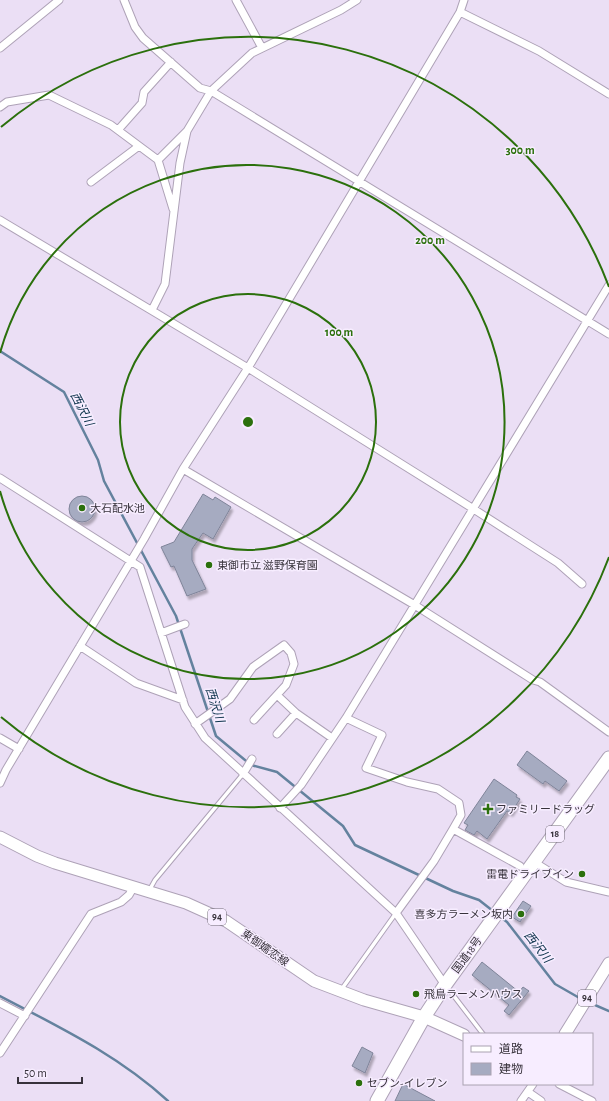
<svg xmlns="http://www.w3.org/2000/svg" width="609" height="1101" viewBox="0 0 609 1101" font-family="'Alegreya Sans','Noto Sans JP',sans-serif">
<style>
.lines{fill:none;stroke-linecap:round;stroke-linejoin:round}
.stream{stroke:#64829e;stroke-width:2.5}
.building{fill:#a6abc1;stroke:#7f8499;filter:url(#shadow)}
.lane-casing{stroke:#aea2b7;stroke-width:5.5}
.street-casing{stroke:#aea2b7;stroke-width:9}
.primary-casing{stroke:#aea2b7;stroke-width:13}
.highway-casing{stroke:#aea2b7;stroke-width:15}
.lane{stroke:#fff;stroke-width:3.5}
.street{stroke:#fff;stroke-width:7}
.primary{stroke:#fff;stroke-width:11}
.highway{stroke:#fff;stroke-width:13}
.ring{fill:none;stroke:#2b700c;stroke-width:2}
.poi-dot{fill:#2b700c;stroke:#f7edff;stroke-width:1.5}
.labels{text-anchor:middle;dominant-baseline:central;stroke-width:3;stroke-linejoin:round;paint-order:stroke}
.shield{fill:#f7edff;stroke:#716a76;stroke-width:1}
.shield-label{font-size:10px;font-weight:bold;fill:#37323b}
.poi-label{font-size:11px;fill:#37323b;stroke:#f7edff;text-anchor:start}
.street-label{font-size:11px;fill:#37323b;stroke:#f7edff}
.water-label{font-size:12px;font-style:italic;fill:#0b314a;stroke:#f7edff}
.centre{fill:#2b700c;stroke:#f7edff;stroke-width:2}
.ring-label{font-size:12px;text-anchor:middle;font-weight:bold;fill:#2b700c;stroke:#f7edff;stroke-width:3;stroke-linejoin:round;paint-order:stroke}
</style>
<defs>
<filter id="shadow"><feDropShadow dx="2" dy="3.5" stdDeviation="1" flood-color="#0004"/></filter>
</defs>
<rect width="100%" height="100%" fill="#ebdff5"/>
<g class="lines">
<path class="stream" d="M0,351L64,392L98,460L104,481L176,616L216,736L251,765L277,772L343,826L355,845L453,891L479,900L493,911
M499,916L507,922L555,984L583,1000
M0,996C59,1027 118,1055 168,1101
M588,1002L609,1011"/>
</g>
<path class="building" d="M203,494L213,500L215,497L231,507L213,539L203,533L192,549V560L206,589L187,596L174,566L171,567L161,547L174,542Z
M69 509a13 13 0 1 1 26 0a13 13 0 1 1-26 0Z
M527,751L567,781L559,791L545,781L543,784L517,765Z
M494,779L517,795L516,797L520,799L511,813L507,811L487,839L477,831L474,835L465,830L468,825L464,823Z
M523,901L531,906L520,922L512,917Z
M482,962L519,992L523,987L529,991L509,1015L504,1011L509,1005L472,975Z
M362,1047L373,1053L365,1073L352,1066Z
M403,1084L435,1101H395Z"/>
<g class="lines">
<g class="lane-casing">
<path id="lane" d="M150,889L155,880L243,774
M447,987L483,1034
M341,990L396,913"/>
</g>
<g class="street-casing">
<path id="street" d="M124,0L135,27L143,38L200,88L211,91L609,334
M236,0L262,48
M460,12L539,51L609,94
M0,48L59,0
M0,107L7,102L49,95L111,125L158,160L173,209
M118,130L142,103L144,92L171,62
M158,160L187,131
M91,182L139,146
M0,220L248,368L472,508L558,563L582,584
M152,310L165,284L180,163L187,131L211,91L252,53L341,10L357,0
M183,469L413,604L533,680L540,682L609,732
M0,478L140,567L185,707L205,738L396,913L445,985
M161,633L185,624
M80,646L136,683L183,700
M277,695L296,713L332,738
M346,718L382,735L366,768L407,782L438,789L459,803L461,815L453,829L434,861L396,913
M195,724L230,699L253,667L284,645L291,653L294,664L286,685L254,720
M277,734L296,713
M0,738L19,749
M243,774L252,759
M0,783L6,770L144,539L183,469L248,368L460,12L464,0
M280,808L301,785L346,718L609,285
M453,829L520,866
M534,862L566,882L609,892
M0,1003L25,1016
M0,1053L91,914L121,902L129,895L133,888
M559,1084L592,1101
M528,1092L541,1101
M521,1101L533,1084"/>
</g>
<g class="primary-casing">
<path id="primary" d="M0,837L37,856L55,863L186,903L226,921L314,981L364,1000L424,1017L464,1035
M565,1034L609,963"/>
</g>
<g class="highway-casing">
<path id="highway" d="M377,1101L424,1017L445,985L609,758"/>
</g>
<use href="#lane" class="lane"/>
<use href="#street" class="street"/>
<use href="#primary" class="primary"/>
<use href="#highway" class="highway"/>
</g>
<g class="ring">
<circle cx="248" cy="422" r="128"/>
<path d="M0 353A257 257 0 1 1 0 491"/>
<path d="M609 557A385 385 0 0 1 1 717M1 127A385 385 0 0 1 609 287"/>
</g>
<g class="poi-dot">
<circle cx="82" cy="508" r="4"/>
<circle cx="209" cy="565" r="4"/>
<path d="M486 803h4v4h4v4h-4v4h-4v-4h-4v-4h4z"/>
<circle cx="582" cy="874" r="4"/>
<circle cx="521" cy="914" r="4"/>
<circle cx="416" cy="994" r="4"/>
<circle cx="359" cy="1083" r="4"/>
</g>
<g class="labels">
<g class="shield">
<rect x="546" y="826" width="18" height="16" rx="3"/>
<rect x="208" y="909" width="18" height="16" rx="3"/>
<rect x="578" y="990" width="18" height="16" rx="3"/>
</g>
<g class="shield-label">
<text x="555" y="834">18</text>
<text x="217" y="917">94</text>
<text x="587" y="998">94</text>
</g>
<g class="poi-label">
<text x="90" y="508">大石配水池</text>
<text x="217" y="565">東御市立 滋野保育園</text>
<text x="496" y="809">ファミリードラッグ</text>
<text x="574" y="874" text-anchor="end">雷電ドライブイン</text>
<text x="513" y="914" text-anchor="end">喜多方ラーメン坂内</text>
<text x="424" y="994">飛鳥ラーメンハウス</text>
<text x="367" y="1083">セブン-イレブン</text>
</g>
<g class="street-label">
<text transform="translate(265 948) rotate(35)">東御嬬恋線</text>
<text transform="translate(467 955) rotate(-54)">国道18号</text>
</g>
<g class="water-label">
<text transform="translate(82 409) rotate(63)">西沢川</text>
<text transform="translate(215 705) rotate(72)">西沢川</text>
<text transform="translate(538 947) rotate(52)">西沢川</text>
</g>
</g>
<circle cx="248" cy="422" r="6" class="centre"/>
<g class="ring-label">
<text x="520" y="154">300 m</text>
<text x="430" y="244">200 m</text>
<text x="339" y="336">100 m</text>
</g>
<rect x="463" y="1033" width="130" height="52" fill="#f7edff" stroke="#aaa2b1"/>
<rect x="471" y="1046" width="20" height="6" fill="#ffffff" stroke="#aaa2b1"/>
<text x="499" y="1053" font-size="12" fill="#37323b">道路</text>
<rect x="471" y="1063" width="20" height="12" fill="#a6abc1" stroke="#aaa2b1"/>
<text x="499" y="1073" font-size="12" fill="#37323b">建物</text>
<path d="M18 1077v6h64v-6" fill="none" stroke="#37323b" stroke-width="2"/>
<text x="24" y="1077" font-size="12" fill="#37323b" stroke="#f7edff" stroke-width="3" paint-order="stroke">50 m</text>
</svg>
